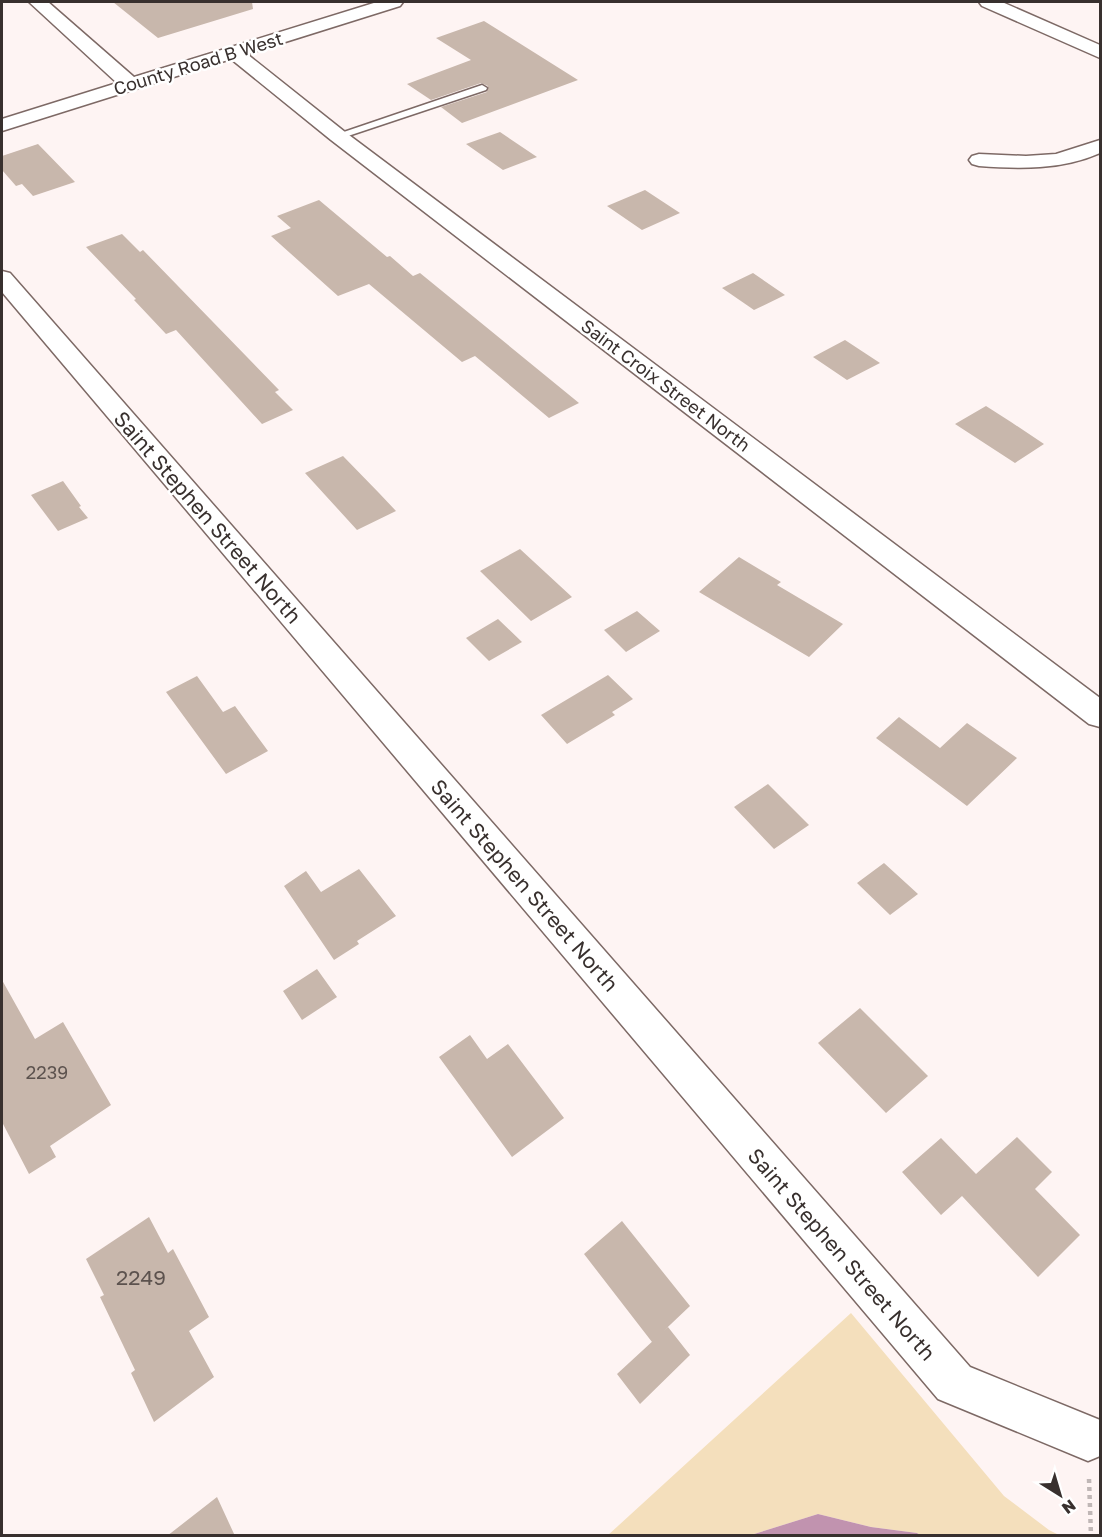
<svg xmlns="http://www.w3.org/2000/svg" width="1102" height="1537" viewBox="0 0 1102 1537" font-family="'Golos Text',sans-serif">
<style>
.green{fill:#f4dfbc}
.water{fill:#c193af}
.building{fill:#c8b7ac}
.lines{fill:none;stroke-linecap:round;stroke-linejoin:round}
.service-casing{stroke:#7d6965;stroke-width:3}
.minor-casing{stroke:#7d6965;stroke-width:3}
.path{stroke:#c0b7b6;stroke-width:4.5;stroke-dasharray:4 4;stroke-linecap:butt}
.service{fill:#fff;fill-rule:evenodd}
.minor{fill:#fff;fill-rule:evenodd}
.labels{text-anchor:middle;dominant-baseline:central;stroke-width:5;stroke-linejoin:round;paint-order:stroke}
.far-street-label{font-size:18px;fill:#38302e;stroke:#fff}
.number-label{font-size:18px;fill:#5c524e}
.street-label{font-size:21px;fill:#38302e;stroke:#fff}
.near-number-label{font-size:21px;fill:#5c524e}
</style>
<rect width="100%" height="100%" fill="#fef4f3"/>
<path class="green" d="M851,1313L1004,1496L1049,1530L1059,1535H920L917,1533L871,1527L818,1514L751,1535L607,1536Z"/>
<path class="water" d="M818,1514L871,1527L917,1533L920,1535H751Z"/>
<path class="building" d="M113,2H252L253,9L158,38Z
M484,21L578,80L462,123L441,107L487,92L488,86L481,83L431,100L407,84L471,60L436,38Z
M500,132L537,157L503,170L466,144Z
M38,144L75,182L33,196L22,184L16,186L2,170V156Z
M645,190L680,213L642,230L607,206Z
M319,200L387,257L390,256L413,276L420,273L579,403L549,418L475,356L462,362L369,284L338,296L271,236L291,228L277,216Z
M122,234L140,252L143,250L279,390L275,392L293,410L262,424L176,330L166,334L134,300L136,299L86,247Z
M753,273L785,295L754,310L722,288Z
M845,340L880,363L847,380L813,357Z
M986,406L1011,422L1044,444L1015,463L955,424Z
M343,456L379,493L396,511L357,530L305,473Z
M63,481L81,506L79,507L88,518L58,531L31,495Z
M520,549L572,597L531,621L480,571Z
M739,557L781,582L777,585L843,624L809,657L699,592Z
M637,611L660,631L626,652L604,630Z
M498,619L522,642L489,661L466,638Z
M608,675L633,699L612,712L615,715L567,744L541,715Z
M197,676L223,712L235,706L268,751L226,774L166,692Z
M899,717L940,748L967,723L1017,758L967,806L876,738Z
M768,784L809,825L774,849L734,807Z
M884,863L918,894L890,915L857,883Z
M359,869L396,916L357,941L359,944L334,960L284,886L306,871L321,892Z
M317,969L337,997L302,1020L283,991Z
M2,980L35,1039L63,1022L111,1105L50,1146L56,1157L29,1174L2,1122Z
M860,1008L928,1076L886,1113L818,1043Z
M470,1035L487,1059L508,1044L564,1118L512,1157L439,1057Z
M1017,1137L1052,1172L1035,1189L1080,1235L1038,1277L962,1196L941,1215L902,1172L941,1138L976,1174Z
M149,1217L168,1253L173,1249L209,1317L189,1331L214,1377L154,1422L131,1373L135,1370L100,1297L104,1295L86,1259Z
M622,1221L690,1306L652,1342L584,1254Z
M668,1327L690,1355L640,1404L617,1374Z
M217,1497L235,1536H167Z"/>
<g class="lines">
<g class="service-casing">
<path id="service" d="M482,85L487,88L486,90L342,138L338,139L332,136Z"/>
</g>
<g class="minor-casing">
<path id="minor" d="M29,2H48L134,77L377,2H403L400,6L247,54L345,132L1100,698V727L1089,724L331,140L231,59L2,131V119L117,83Z
M979,2H1002L1100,45V58L982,6Z
M1100,140V153C1061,170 1021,169 979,166L972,164L969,160L972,156L979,154L1026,156L1056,154Z
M2,271L10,273L970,1367L1100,1420V1456L1088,1461L938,1399L2,292Z"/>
</g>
<path class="path" d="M1089,1479L1091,1536"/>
<use href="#service" class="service"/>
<use href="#minor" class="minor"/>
</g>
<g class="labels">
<g class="far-street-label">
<text transform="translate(198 63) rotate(-17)">County Road B West</text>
<text transform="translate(666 385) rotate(37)">Saint Croix Street North</text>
</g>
<g class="number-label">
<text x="47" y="1072">2239</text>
</g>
<g class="street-label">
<text transform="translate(208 517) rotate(49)">Saint Stephen Street North</text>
<text transform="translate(525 885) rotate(49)">Saint Stephen Street North</text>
<text transform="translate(842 1254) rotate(49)">Saint Stephen Street North</text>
</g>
<g class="near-number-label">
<text x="141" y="1277">2249</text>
</g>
</g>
<rect width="1102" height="1537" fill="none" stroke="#38302e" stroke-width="6"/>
<g transform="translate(1060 1495) rotate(143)" stroke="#ffffff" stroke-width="4.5" paint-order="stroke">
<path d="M0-4.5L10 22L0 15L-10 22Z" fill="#38302e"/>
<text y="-9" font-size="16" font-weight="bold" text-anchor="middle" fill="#38302e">N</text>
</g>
</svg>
